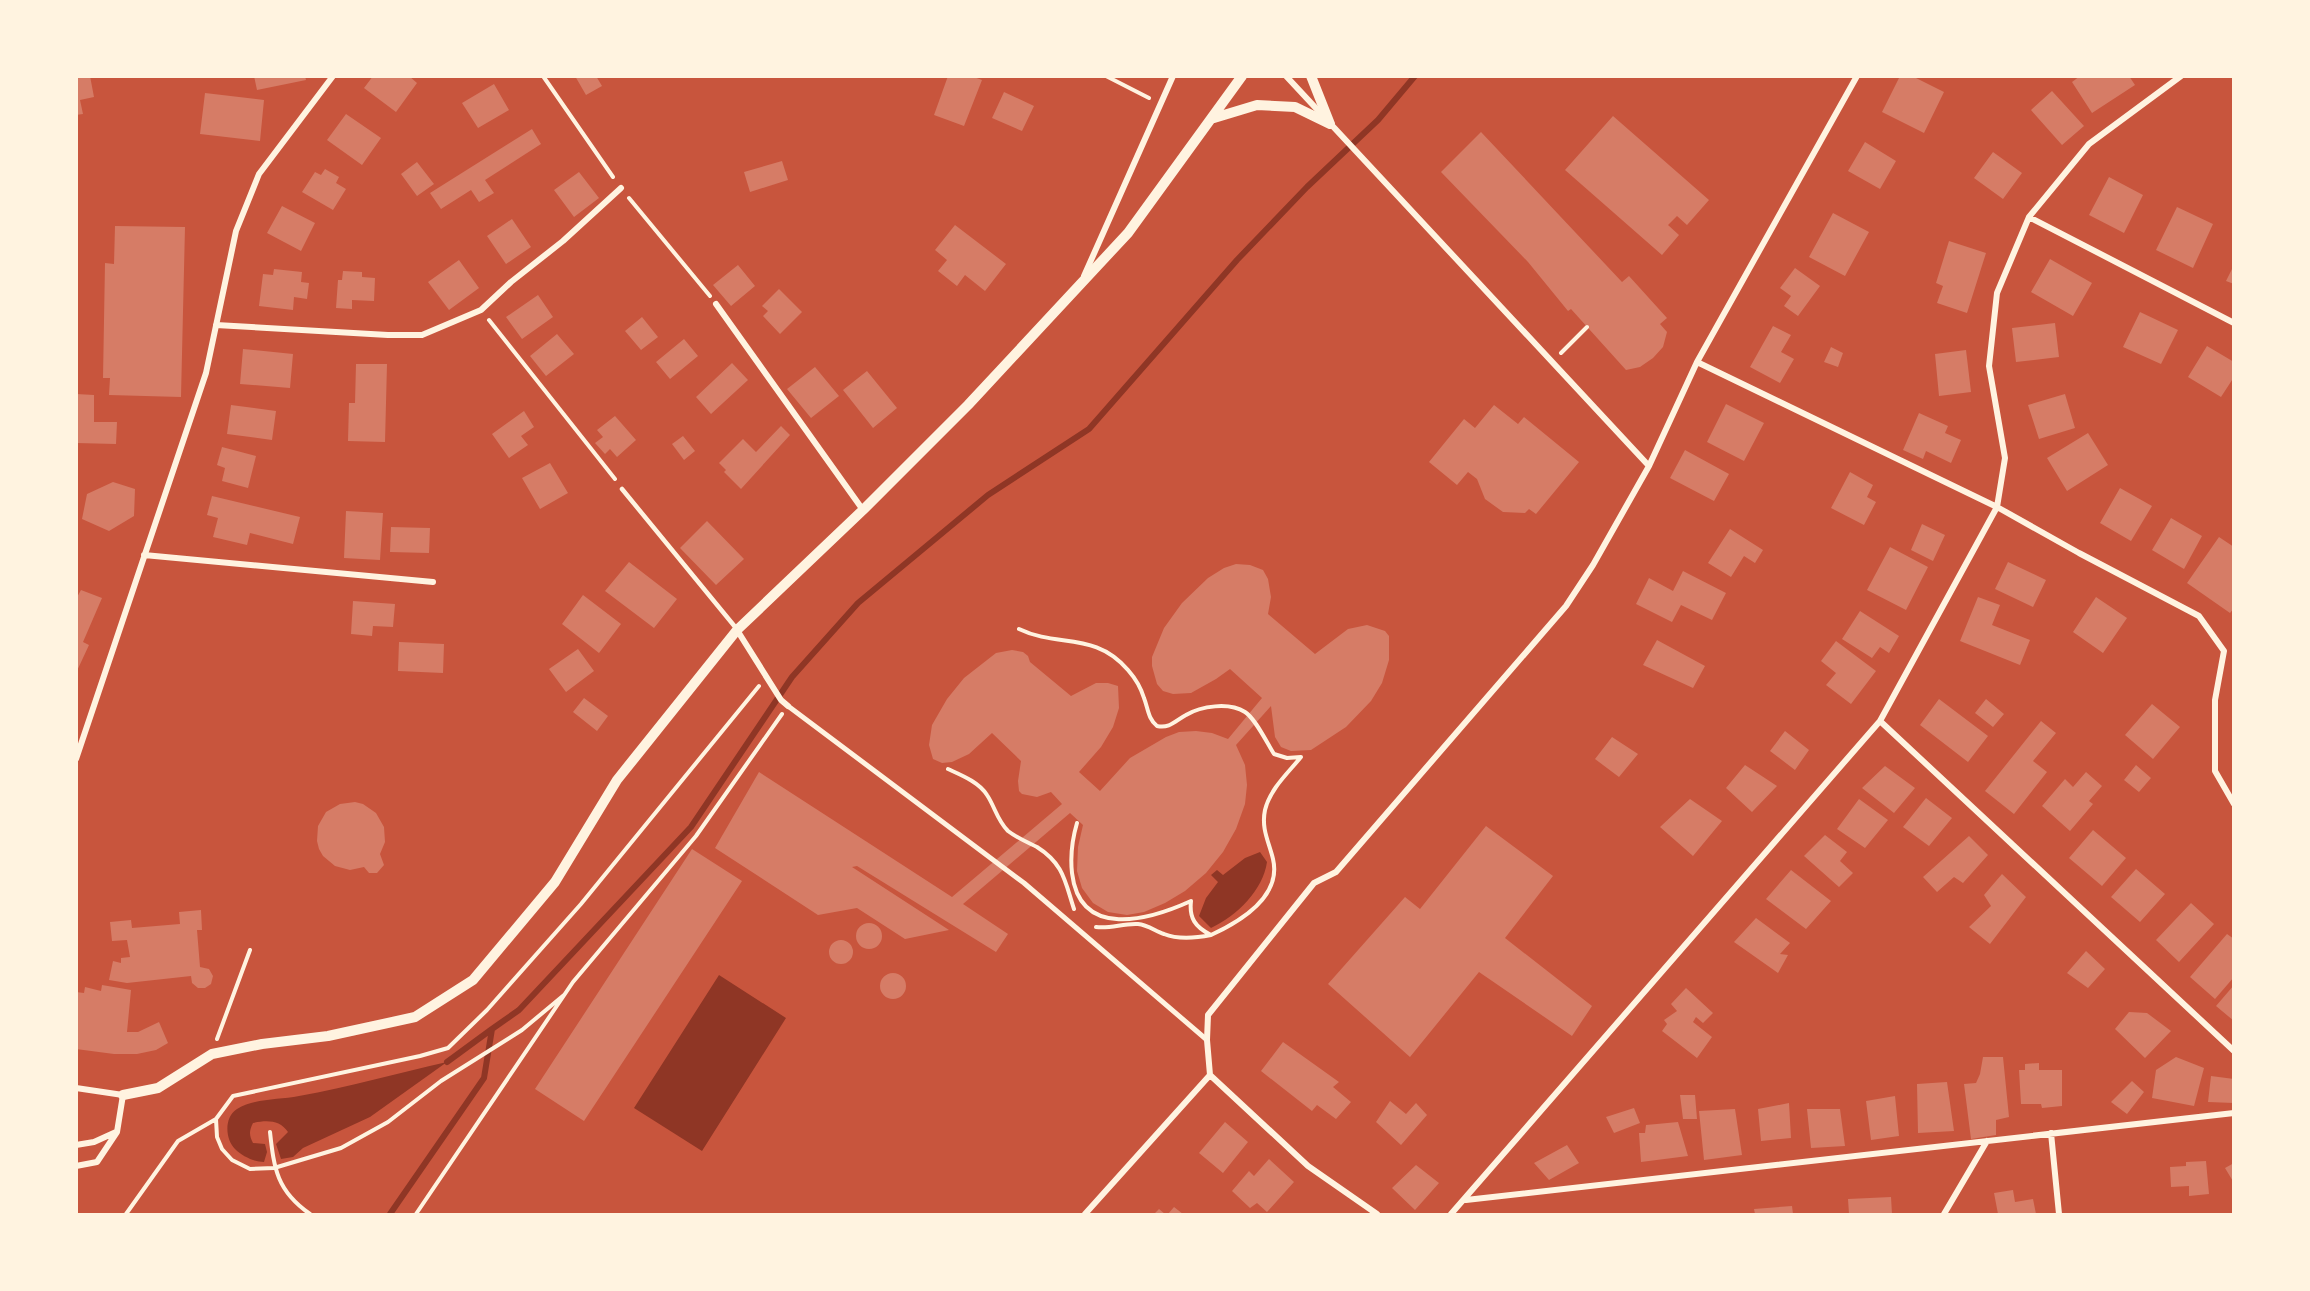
<svg xmlns="http://www.w3.org/2000/svg" width="2310" height="1291" viewBox="0 0 2310 1291" font-family="Jost,sans-serif">
<style>
.water{fill:#8f3625}
.lines{fill:none;stroke-linecap:round;stroke-linejoin:round}
.stream{stroke:#8f3625;stroke-width:6}
.building{fill:#d67c66}
.path{stroke:#fff3e0;stroke-width:4}
.service{stroke:#fff3e0;stroke-width:4.5}
.pedestrian{stroke:#fff3e0;stroke-width:5}
.minor{stroke:#fff3e0;stroke-width:6}
.tertiary{stroke:#fff3e0;stroke-width:10}
</style>
<rect width="100%" height="100%" fill="#c8553d"/>
<path class="water" d="M1260,852L1267,862C1263,890 1237,916 1211,928L1199,916L1206,898L1218,882L1211,875L1217,870L1223,875L1245,858Z
M719,975L786,1018L702,1151L634,1108Z
M447,1062L370,1117L303,1148L293,1157L281,1159L276,1144L288,1132C280,1120 267,1120 253,1123C249,1131 249,1135 253,1143L265,1144L267,1152L264,1162C254,1162 242,1156 235,1149C225,1139 224,1117 237,1109C255,1098 279,1100 299,1096C349,1087 398,1073 447,1062Z"/>
<g class="lines">
<path class="stream" d="M447,1062L492,1029
M390,1214L484,1078L492,1029L519,1010L691,827L792,677L858,603L988,495L1089,429L1237,260L1307,187L1378,120L1415,76"/>
</g>
<path class="building" d="M90,76L94,97L80,100L83,114L76,115V77Z
M254,76H305L306,80L257,90Z
M373,76H409L417,83L396,112L364,88Z
M575,76H596L602,86L586,95Z
M948,76H971L982,80L964,126L934,115Z
M1900,76H1912L1944,92L1924,133L1882,112Z
M2080,76H2129L2135,85L2092,113L2072,82Z
M494,84L509,110L478,128L462,103Z
M2052,91L2084,126L2062,145L2031,110Z
M1004,92L1034,106L1022,131L992,118Z
M205,93L264,100L260,141L200,134Z
M346,114L381,138L362,165L327,140Z
M1613,116L1709,200L1687,225L1677,216L1668,225L1679,235L1662,255L1565,170Z
M532,129L541,144L485,180L494,193L479,202L471,190L441,209L430,193Z
M1481,132L1622,282L1629,276L1667,318L1660,324L1667,332L1663,347L1653,358L1640,367L1626,370L1571,309L1568,311L1528,262L1441,172Z
M1865,142L1896,161L1880,189L1848,171Z
M1993,152L2022,173L2003,199L1974,178Z
M782,161L788,180L750,192L744,172Z
M417,162L434,184L417,196L401,174Z
M325,169L339,177L336,183L346,189L333,210L302,192L315,172L321,175Z
M579,172L599,198L574,217L554,190Z
M2109,177L2143,195L2124,233L2089,215Z
M282,206L315,223L301,251L267,233Z
M2177,207L2213,224L2193,268L2156,250Z
M1833,213L1869,232L1845,276L1809,257Z
M512,219L531,247L506,264L487,236Z
M955,225L1006,264L985,291L965,275L957,286L938,271L947,260L935,250Z
M115,226L185,227L181,397L109,395L110,378H103L105,263L114,264Z
M1949,241L1986,253L1967,313L1937,303L1943,286L1936,283Z
M2050,259L2092,283L2073,316L2031,292Z
M459,260L479,288L449,310L428,282Z
M738,265L755,286L731,306L713,285Z
M2234,265V284L2226,281Z
M1795,268L1820,286L1798,316L1784,306L1791,296L1780,288Z
M274,269L302,272L301,282L309,283L307,299L294,297L293,310L259,306L263,274L273,275Z
M343,271L362,272V277L375,278L374,301L352,300V309L336,308L338,280H342Z
M779,289L802,312L780,334L763,316L768,311L762,306Z
M538,295L553,317L522,339L506,317Z
M2140,312L2178,330L2161,364L2123,347Z
M642,317L658,337L641,350L625,331Z
M2055,323L2059,357L2016,362L2012,328Z
M1773,326L1791,335L1781,352L1794,359L1780,383L1750,367Z
M557,334L574,354L546,376L530,356Z
M684,339L698,356L670,379L656,362Z
M2207,346L2234,362V377L2221,397L2188,377Z
M1831,347L1843,353L1838,367L1824,362Z
M243,349L293,354L290,388L240,384Z
M1966,350L1971,392L1939,396L1935,354Z
M732,363L748,380L711,414L696,397Z
M356,364H387L385,442L348,441L349,403H355Z
M815,367L839,396L811,418L787,389Z
M867,371L897,408L873,428L843,390Z
M76,394L94,395V422H117L116,444L76,443Z
M2065,394L2075,428L2039,439L2028,405Z
M1726,404L1764,423L1744,461L1707,442Z
M231,405L276,411L272,440L227,434Z
M1494,405L1518,424L1524,417L1579,462L1536,514L1529,509L1525,513L1503,512L1485,499L1477,479L1468,472L1457,485L1429,462L1464,419L1475,428Z
M524,411L534,427L521,436L528,445L509,458L492,434Z
M1919,413L1948,426L1945,433L1961,440L1951,463L1926,451L1923,459L1903,450Z
M615,416L636,440L617,457L610,449L605,454L595,443L603,437L597,430Z
M781,426L790,435L741,489L724,472L726,470L719,463L743,439L756,452Z
M2088,433L2108,465L2067,491L2047,458Z
M683,436L695,451L684,460L672,444Z
M222,447L256,456L248,488L222,481L225,468L217,465Z
M1685,450L1729,474L1714,501L1670,478Z
M550,463L568,493L540,509L522,478Z
M1850,472L1873,485L1867,497L1876,502L1864,525L1831,508Z
M113,482L135,489L134,516L109,531L82,519L87,494Z
M2120,488L2152,506L2131,541L2100,523Z
M212,496L300,517L293,544L250,533L247,545L213,537L218,518L207,515Z
M346,511L383,513L380,560L344,558Z
M2171,518L2202,536L2184,569L2152,550Z
M707,521L744,559L716,585L680,548Z
M1922,524L1945,535L1933,561L1911,550Z
M391,527L430,528L429,553L390,552Z
M1730,529L1763,550L1755,563L1744,556L1731,577L1708,563Z
M2219,537L2234,547V608L2230,613L2187,583Z
M1890,547L1928,567L1906,610L1867,590Z
M629,562L677,599L654,628L605,591Z
M2008,562L2046,580L2033,607L1995,589Z
M1236,564L1250,565L1263,570L1268,579L1271,597L1268,614L1315,654L1348,629L1367,625L1385,631L1389,636V660L1382,683L1371,701L1346,727L1311,750L1291,751L1281,747L1275,737L1271,706L1236,745L1245,765L1247,785L1245,804L1236,829L1223,852L1206,873L1185,891L1165,903L1144,912L1127,915L1108,912L1093,903L1082,888L1077,871L1078,847L1083,825L1070,813L963,904L1008,934L996,952L857,866L852,867L949,930L905,939L857,908L818,915L715,848L759,772L952,897L1062,804L1051,792L1037,797L1022,794L1019,791L1018,781L1021,761L992,733L969,754L952,762L942,763L933,759L929,745L932,725L947,699L964,678L996,653L1012,650L1023,652L1028,656L1030,662L1071,696L1096,683H1108L1118,686L1119,708L1113,727L1101,747L1079,772L1100,791L1130,758L1166,737L1179,732L1196,731L1212,733L1228,739L1262,698L1230,669L1216,679L1191,693L1173,694L1163,691L1157,684L1152,666V657L1164,628L1182,603L1208,578L1224,568Z
M1683,571L1726,593L1712,620L1681,605L1672,622L1636,604L1649,578L1673,591Z
M81,590L102,598L83,642L89,645L76,673V599Z
M583,595L621,624L599,653L562,624Z
M1978,597L2000,605L1992,625L2030,640L2020,665L1960,641Z
M2096,597L2127,618L2103,653L2073,632Z
M353,601L395,604L393,627L373,626L372,636L351,634Z
M1860,611L1899,636L1889,653L1880,647L1872,658L1842,639Z
M1657,640L1705,666L1693,688L1643,665Z
M1836,641L1876,671L1851,704L1826,685L1836,673L1821,661Z
M399,642L444,644L443,673L398,671Z
M578,649L594,671L566,692L549,669Z
M584,698L608,716L597,731L573,712Z
M1939,699L1988,736L1968,762L1920,725Z
M1986,699L2004,714L1993,727L1975,713Z
M2152,704L2180,727L2153,759L2125,735Z
M2041,721L2056,733L2033,761L2047,772L2014,814L1985,791Z
M1785,731L1809,750L1795,770L1770,751Z
M1612,737L1638,754L1619,777L1595,759Z
M1745,765L1777,786L1752,812L1726,788Z
M2136,765L2151,778L2139,792L2124,780Z
M1885,766L1915,788L1894,813L1862,788Z
M2086,772L2102,786L2089,801L2093,804L2070,831L2042,806L2065,779L2073,787Z
M1926,798L1952,818L1929,846L1903,827Z
M1690,799L1722,821L1693,856L1660,827Z
M1859,799L1888,820L1865,848L1837,829Z
M355,802L363,804L376,813L384,827L385,842L380,854L384,865L377,873H369L364,867L350,870L335,866L323,856L319,849L317,841L318,826L326,812L340,804Z
M1486,826L1553,876L1505,938L1592,1006L1572,1036L1479,972L1410,1057L1328,984L1405,897L1420,909Z
M2093,830L2126,858L2102,886L2069,858Z
M1825,835L1847,852L1840,861L1853,873L1839,887L1804,856Z
M1969,836L1988,855L1963,883L1954,877L1937,892L1923,877Z
M692,849L742,881L584,1121L535,1089Z
M2136,869L2165,894L2140,922L2111,897Z
M1791,870L1831,901L1806,929L1766,899Z
M2002,874L2026,897L1990,944L1969,927L1991,906L1984,895Z
M2191,903L2214,924L2179,962L2156,940Z
M201,910L202,930H197L200,967L209,969L213,976L211,984L205,988H198L192,983L191,976L127,983L109,980L113,961L121,963V958L130,957L127,940L112,941L110,922L131,920L132,928L180,924L179,912Z
M1756,918L1790,943L1780,954L1788,955L1778,973L1734,942Z
M856 936a13 13 0 1 1 26 0a13 13 0 1 1-26 0Z
M2227,934L2234,939V977L2215,999L2190,977Z
M829 952a12 12 0 1 1 24 0a12 12 0 1 1-24 0Z
M2086,951L2105,969L2088,988L2067,973Z
M880 986a13 13 0 1 1 26 0a13 13 0 1 1-26 0Z
M102,985L131,990L127,1032H138L159,1022L168,1043L156,1050L137,1054H114L76,1049V992L84,993L85,987L101,991Z
M2234,985V1021L2216,1006Z
M1686,988L1713,1013L1703,1023L1696,1017L1693,1022L1712,1037L1697,1058L1662,1031L1667,1024L1664,1020L1677,1011L1671,1004Z
M2129,1012L2147,1013L2171,1031L2145,1058L2115,1029Z
M1283,1042L1339,1082L1333,1087L1351,1102L1336,1119L1317,1105L1312,1111L1261,1071Z
M1983,1057H2003L2009,1117L1996,1120V1135L1971,1139L1964,1084L1976,1083L1980,1074Z
M2176,1057L2204,1068L2194,1106L2152,1098L2156,1070Z
M2039,1063V1070H2062V1106L2042,1108L2041,1104H2021L2019,1070H2025V1064Z
M2211,1076L2234,1079V1103L2208,1102Z
M2132,1081L2144,1092L2127,1114L2111,1102Z
M1947,1082L1954,1131L1918,1133L1917,1084Z
M1680,1095H1695L1697,1119H1683Z
M1895,1096L1899,1136L1871,1140L1866,1101Z
M1390,1101L1406,1114L1416,1103L1427,1115L1401,1145L1376,1122Z
M1789,1103L1791,1138L1761,1141L1758,1109Z
M1634,1108L1640,1123L1614,1133L1606,1117Z
M1735,1109L1742,1155L1704,1160L1699,1111Z
M1807,1109H1840L1845,1146L1811,1148Z
M1225,1122L1248,1142L1223,1173L1199,1153Z
M1678,1122L1688,1156L1641,1162L1639,1133H1645L1646,1125Z
M1567,1145L1579,1163L1549,1180L1534,1163Z
M1269,1159L1294,1182L1267,1212L1257,1203L1250,1208L1232,1191L1249,1171L1254,1176Z
M2206,1161L2209,1194L2189,1196V1186L2171,1187L2170,1167L2186,1166V1162Z
M2234,1163V1183L2225,1168Z
M1416,1165L1439,1183L1415,1210L1392,1188Z
M2013,1190L2015,1202L2033,1199L2036,1214H1998L1994,1193Z
M1891,1197L1892,1214H1849L1848,1199Z
M1792,1206L1793,1214H1755L1754,1209Z
M1174,1207L1183,1214H1168Z
M1159,1209L1165,1214H1154Z"/>
<g class="lines">
<path class="path" d="M543,76L613,177
M1106,76L1149,98
M629,198L710,296
M489,320L615,479
M1561,353L1587,327
M1019,629C1058,648 1095,631 1128,670C1135,678 1141,688 1144,698C1148,708 1148,719 1157,726C1170,729 1176,720 1186,715C1201,706 1229,702 1245,712C1255,718 1267,743 1274,754L1287,758L1301,757C1288,773 1270,789 1265,810C1261,829 1269,842 1273,859C1282,897 1239,922 1211,935C1195,927 1189,918 1191,901C1149,920 1080,940 1072,873C1070,855 1072,840 1077,823
M948,769C961,775 979,782 987,795C995,807 997,820 1008,831C1017,838 1027,842 1037,847C1064,864 1065,882 1074,909
M1096,927C1111,929 1123,923 1138,924C1148,925 1155,931 1164,934C1179,940 1196,938 1211,935
M564,995L522,1030L441,1081L388,1122L341,1148L274,1168L250,1169L232,1160L222,1149L217,1137L216,1119L233,1096L420,1056L448,1048L487,1010L581,904L759,686
M217,1039L250,950
M270,1132C274,1169 277,1191 310,1214
M126,1214L178,1141L216,1119
M416,1214L573,982L696,836L782,714"/>
<path class="service" d="M622,489L736,628"/>
<path class="pedestrian" d="M788,706L1024,883L1207,1040"/>
<path class="minor" d="M1286,76L1649,466
M2029,217L2234,323
M1084,276L1173,76
M716,304L863,510
M216,325L388,335H422L481,310L511,282L563,241L621,188
M1697,362L1997,507L2079,553L2199,616L2224,651L2215,700V771L2234,804
M144,555L433,582
M737,630L781,700L788,706
M1880,721L2234,1051
M76,759L206,373L236,231L259,174L333,76
M1210,1075L1207,1040L1208,1015L1314,883L1336,872L1566,606L1593,565L1649,466L1697,362L1857,76
M1210,1075L1308,1166L1377,1214
M76,1088L123,1095L117,1132L97,1162L76,1166
M2051,1133L2059,1214
M76,1145L94,1142L116,1132
M1466,1200L2234,1113
M1085,1214L1210,1075
M1451,1214L1880,721L1997,507L2005,458L1989,366L1997,293L2029,217L2089,144L2181,76
M1944,1214L1987,1141"/>
<path class="tertiary" d="M1311,76L1330,124
M1214,118L1257,105L1295,107L1330,124
M123,1095L158,1088L212,1054L262,1044L328,1036L415,1017L473,980L555,882L617,780L737,630L863,510L968,405L1128,233L1242,76"/>
</g>
<rect width="2310" height="1291" fill="none" stroke="#fff3e0" stroke-width="156"/>
</svg>
